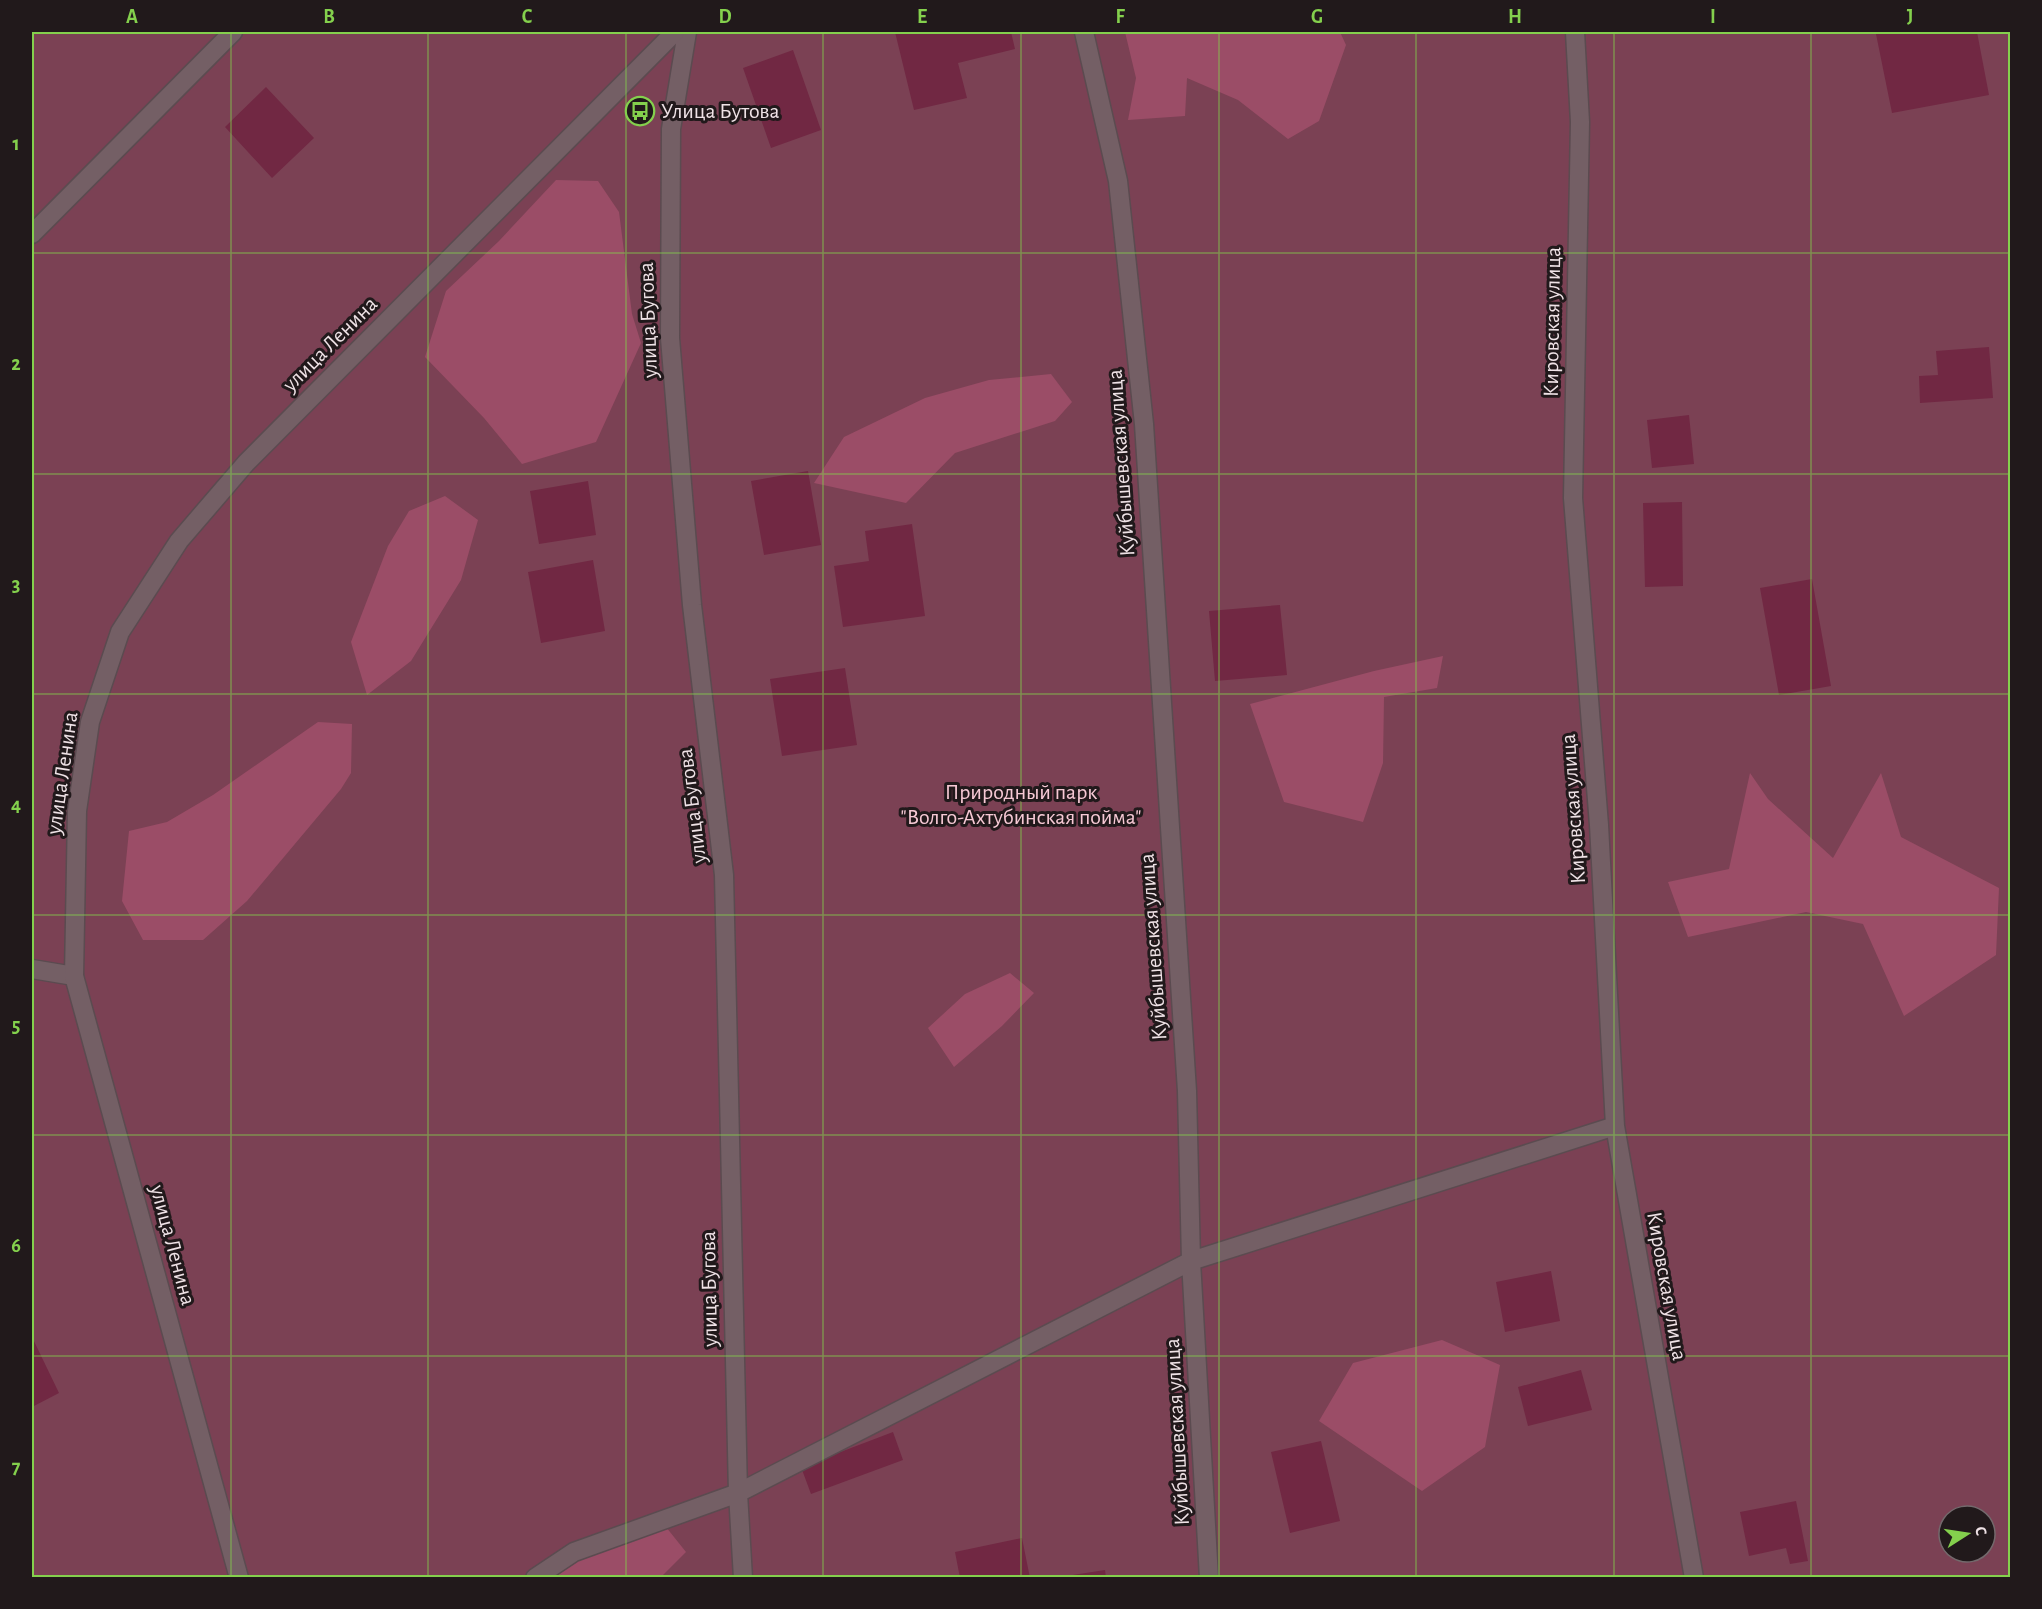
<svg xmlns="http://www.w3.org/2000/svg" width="2042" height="1609" viewBox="0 0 2042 1609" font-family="'Alegreya Sans',sans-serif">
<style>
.green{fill:#7b4154;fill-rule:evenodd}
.forest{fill:#9b4d67}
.building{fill:#712843}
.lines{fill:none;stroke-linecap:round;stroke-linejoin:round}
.minor-casing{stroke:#5b4b50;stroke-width:21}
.tertiary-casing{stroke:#5b4b50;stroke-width:21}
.minor{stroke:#745f65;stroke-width:18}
.tertiary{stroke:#745f65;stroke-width:18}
.grid{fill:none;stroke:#84d04d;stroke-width:1.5;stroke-opacity:0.55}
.labels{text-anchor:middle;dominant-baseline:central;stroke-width:6;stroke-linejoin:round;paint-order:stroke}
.poi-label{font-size:22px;fill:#efe2e6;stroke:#21191b;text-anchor:start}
.street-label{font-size:22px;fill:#efe2e6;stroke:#21191b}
.park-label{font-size:22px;fill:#f7c9d5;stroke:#21191b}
.neatline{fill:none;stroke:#84d04d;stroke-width:2}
.grid-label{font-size:20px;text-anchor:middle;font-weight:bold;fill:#84d04d}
</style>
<rect width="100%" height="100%" fill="#402e33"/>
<path class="green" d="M32,32H2010V1577L32,1578ZM1949,1516H1985V1552H1949Z"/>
<path class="forest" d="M1125,32H1340L1346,45L1319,121L1288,139L1238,100L1187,78L1185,116L1128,120L1136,78Z
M556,180L598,181L619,212L632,314L641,343L596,442L522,464L484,418L425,357L446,291L499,241Z
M1051,374L1072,402L1055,421L955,453L906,503L814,483L844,437L925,398L989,380Z
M445,496L478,520L461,580L411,661L367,695L351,642L388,546L409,511Z
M1443,656L1437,688L1384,697L1383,763L1363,822L1284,802L1250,704L1374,671Z
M318,722L352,724L351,773L341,789L247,901L203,940H143L122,901L129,831L167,822L213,795Z
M1750,773L1768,799L1833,858L1881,773L1901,837L1999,888L1996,955L1904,1016L1863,924L1806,912L1688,937L1668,882L1729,869Z
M1010,973L1034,993L1002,1026L954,1067L928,1028L965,994Z
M1442,1340L1500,1365L1485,1447L1422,1491L1319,1421L1353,1363Z
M666,1527L686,1552L661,1577L551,1578L617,1536Z"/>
<path class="building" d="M895,32H1011L1015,49L958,63L967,98L914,110Z
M1890,32H1977L1989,95L1892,113L1876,34Z
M793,50L821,130L771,148L743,68Z
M266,87L314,138L272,178L225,127Z
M1989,347L1993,398L1920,403L1919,376L1938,375L1936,351Z
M1689,415L1694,464L1652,468L1647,420Z
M808,471L821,545L764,555L751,481Z
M588,481L596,535L539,544L530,491Z
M1682,502L1683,586L1645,587L1643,503Z
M912,524L925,616L843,627L834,566L869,561L865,531Z
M593,560L605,631L541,643L528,572Z
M1812,579L1831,686L1779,695L1760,588Z
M1280,605L1287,675L1215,681L1209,611Z
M845,668L857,745L782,756L770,679Z
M1551,1271L1560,1321L1505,1332L1496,1282Z
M32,1337L59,1393L32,1407Z
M1581,1370L1592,1410L1528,1426L1518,1387Z
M893,1432L903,1460L811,1494L801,1467Z
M1321,1441L1340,1521L1290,1533L1271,1452Z
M1796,1501L1808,1561L1790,1564L1786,1548L1749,1556L1740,1512Z
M1022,1538L1030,1578H960L955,1552Z
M1105,1570L1106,1578H1066V1576Z"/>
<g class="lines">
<g class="minor-casing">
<path id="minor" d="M687,32L671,129L670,338L692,605L724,875L738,1493L743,1578
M1084,32L1118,181L1144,424L1187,1091L1191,1261L1209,1578
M1575,32L1580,122L1573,498L1599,825L1615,1126L1694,1578
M32,234L233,32
M32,969L74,976
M535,1578L574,1552L738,1493L1191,1261L1615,1126"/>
</g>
<g class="tertiary-casing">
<path id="tertiary" d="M239,1578L74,976L77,811L90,722L120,632L179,541L246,463L675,32"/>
</g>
<use href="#minor" class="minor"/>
<use href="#tertiary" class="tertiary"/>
</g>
<path class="grid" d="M231,32V1578M428,32V1578M626,32V1578M823,32V1578M1021,32V1578M1219,32V1578M1416,32V1578M1614,32V1578M1811,32V1578M32,253H2010M32,474H2010M32,694H2010M32,915H2010M32,1135H2010M32,1356H2010"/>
<defs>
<g id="bus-ring" transform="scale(1.5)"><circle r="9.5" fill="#21191b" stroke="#84d04d" stroke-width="1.5"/><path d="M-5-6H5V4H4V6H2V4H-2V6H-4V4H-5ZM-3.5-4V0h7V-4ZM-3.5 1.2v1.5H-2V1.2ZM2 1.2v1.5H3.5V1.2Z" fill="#84d04d"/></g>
</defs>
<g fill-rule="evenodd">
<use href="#bus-ring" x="640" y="111"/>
</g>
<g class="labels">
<g class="poi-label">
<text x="661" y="111">Улица Бутова</text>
</g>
<g class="street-label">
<text transform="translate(648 320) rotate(-92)">улица Бугова</text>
<text transform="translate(1552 322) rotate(-89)">Кировская улица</text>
<text transform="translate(330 344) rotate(-45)">улица Ленина</text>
<text transform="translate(1121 463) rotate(-94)">Куйбышевская улица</text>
<text transform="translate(62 773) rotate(-82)">улица Ленина</text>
<text transform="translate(692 806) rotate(-97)">улица Бугова</text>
<text transform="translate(1573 809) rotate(-94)">Кировская улица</text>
<text transform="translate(1153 947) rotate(-94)">Куйбышевская улица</text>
<text transform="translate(173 1245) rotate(75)">улица Ленина</text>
<text transform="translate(1667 1286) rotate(80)">Кировская улица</text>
<text transform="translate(709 1289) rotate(-91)">улица Бугова</text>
<text transform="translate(1177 1432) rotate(-93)">Куйбышевская улица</text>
</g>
<g class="park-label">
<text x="1021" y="792">Природный парк<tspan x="1021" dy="25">"Волго-Ахтубинская пойма"</tspan></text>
</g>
</g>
<rect width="2042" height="1609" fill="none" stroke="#21191b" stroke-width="66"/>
<g transform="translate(1967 1534) rotate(78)"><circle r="28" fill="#21191b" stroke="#73696c" stroke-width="1.5"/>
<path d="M0-4.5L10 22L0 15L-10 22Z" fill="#84d04d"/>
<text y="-9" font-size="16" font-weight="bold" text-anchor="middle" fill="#efe2e6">С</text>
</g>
<rect x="33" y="33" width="1976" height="1543" class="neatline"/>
<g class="grid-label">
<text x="132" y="23">A</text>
<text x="329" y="23">B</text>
<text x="527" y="23">C</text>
<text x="725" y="23">D</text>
<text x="922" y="23">E</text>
<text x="1120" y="23">F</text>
<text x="1317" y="23">G</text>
<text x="1515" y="23">H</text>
<text x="1713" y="23">I</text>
<text x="1910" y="23">J</text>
<text x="16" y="150">1</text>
<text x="16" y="370">2</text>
<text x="16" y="591">3</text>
<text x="16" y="811">4</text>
<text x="16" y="1032">5</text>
<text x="16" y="1252">6</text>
<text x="16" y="1473">7</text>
</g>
</svg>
